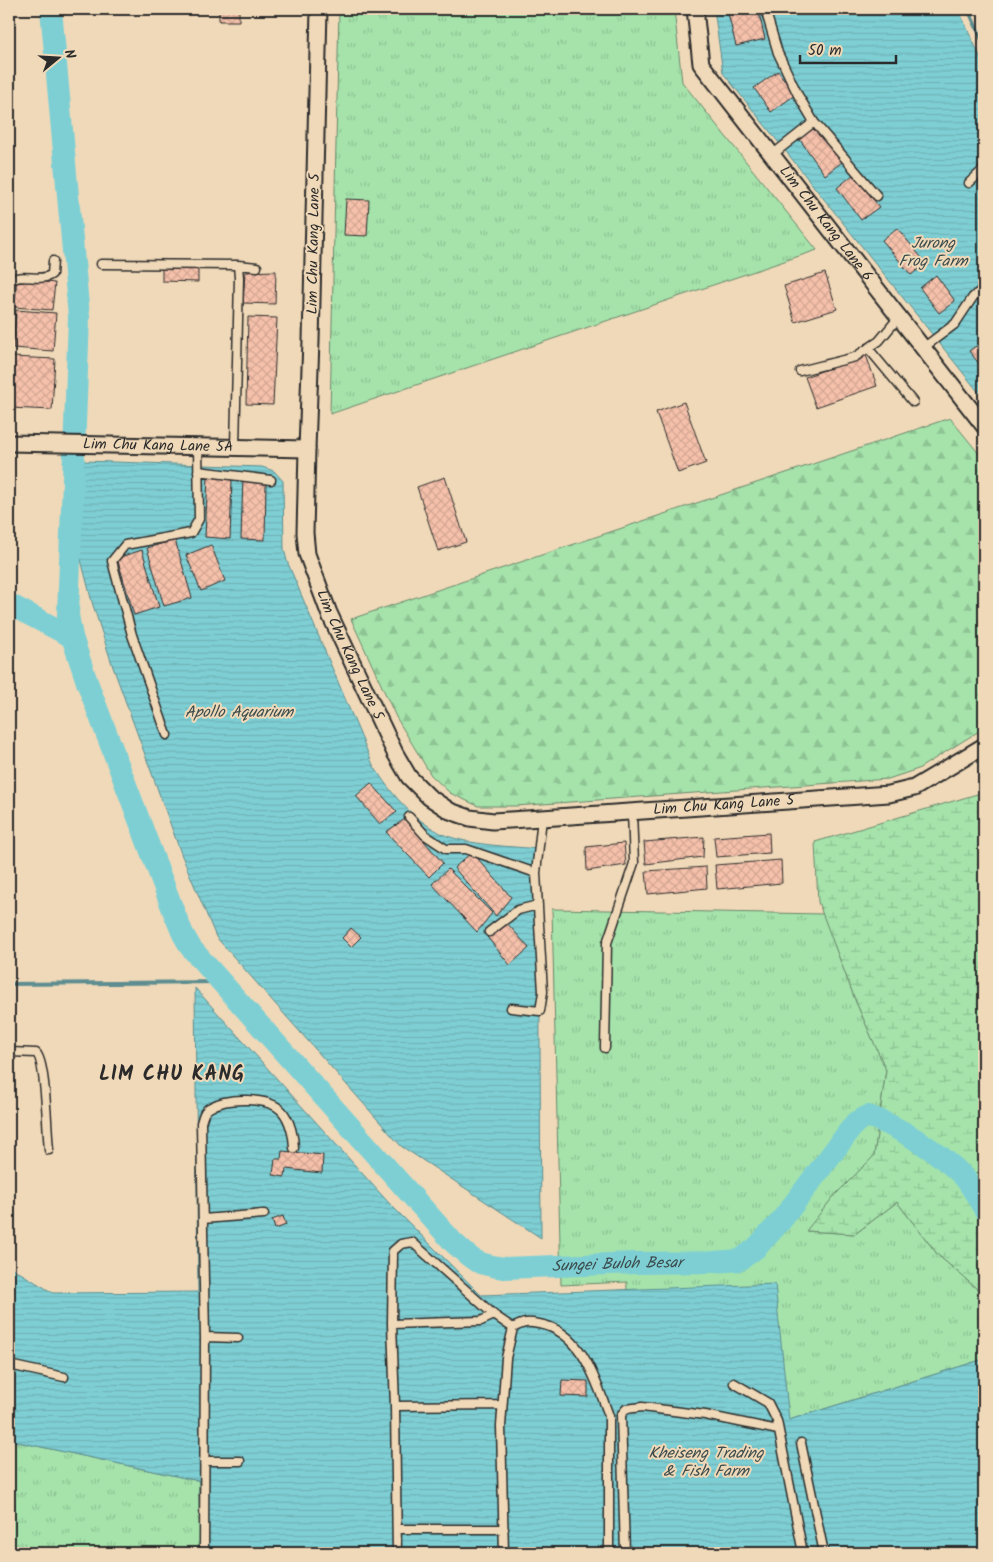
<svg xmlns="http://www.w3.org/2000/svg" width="993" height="1562" viewBox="0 0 993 1562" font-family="Kalam,sans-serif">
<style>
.grass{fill:url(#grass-tufts);stroke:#68876b}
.forest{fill:url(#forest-firs);stroke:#68876b}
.wetland{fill:url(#wetland-marsh);stroke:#68876b}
.water{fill:url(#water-rules);stroke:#5d8d90}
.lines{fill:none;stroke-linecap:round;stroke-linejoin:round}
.stream{stroke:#5d8d90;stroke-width:4}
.river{stroke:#7ecfd4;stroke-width:22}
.building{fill:url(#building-cross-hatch);stroke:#2b2b2b}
.service-casing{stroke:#2b2b2b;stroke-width:11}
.minor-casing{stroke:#2b2b2b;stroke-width:19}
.service{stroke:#f0d9b8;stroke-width:8}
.minor{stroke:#f0d9b8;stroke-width:15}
.labels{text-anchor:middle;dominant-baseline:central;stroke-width:4;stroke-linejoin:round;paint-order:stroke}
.street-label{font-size:15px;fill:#2b2b2b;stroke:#f0d9b8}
.water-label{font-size:16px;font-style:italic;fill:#3c4c4d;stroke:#f0d9b8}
.district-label{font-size:20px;font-weight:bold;letter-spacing:1px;fill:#2b2b2b;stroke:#f0d9b8}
</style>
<defs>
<pattern id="grass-tufts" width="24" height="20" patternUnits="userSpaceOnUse" patternTransform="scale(1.25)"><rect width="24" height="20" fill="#a5e3ab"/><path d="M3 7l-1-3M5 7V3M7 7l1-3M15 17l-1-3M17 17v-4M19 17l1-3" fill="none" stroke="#8ec393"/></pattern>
<pattern id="forest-firs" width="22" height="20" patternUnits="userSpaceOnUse" patternTransform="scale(1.25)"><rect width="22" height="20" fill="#a5e3ab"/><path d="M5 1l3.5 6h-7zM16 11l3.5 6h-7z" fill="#8ec393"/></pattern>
<pattern id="wetland-marsh" width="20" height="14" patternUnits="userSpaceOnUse" patternTransform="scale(1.25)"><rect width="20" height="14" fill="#a5e3ab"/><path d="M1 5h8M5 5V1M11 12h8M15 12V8" fill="none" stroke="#8ec393"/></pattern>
<pattern id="water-rules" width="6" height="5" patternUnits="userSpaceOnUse" patternTransform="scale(1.25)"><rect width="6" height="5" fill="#7ecfd4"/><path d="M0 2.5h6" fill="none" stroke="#6db2b6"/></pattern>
<pattern id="building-cross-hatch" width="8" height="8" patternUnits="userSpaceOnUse" patternTransform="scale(1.25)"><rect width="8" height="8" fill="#f6c1ab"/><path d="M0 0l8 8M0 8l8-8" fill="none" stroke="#d3a693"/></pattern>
</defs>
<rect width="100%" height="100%" fill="#f0d9b8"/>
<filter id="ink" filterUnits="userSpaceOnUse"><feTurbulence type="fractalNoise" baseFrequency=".02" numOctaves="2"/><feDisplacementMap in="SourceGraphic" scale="10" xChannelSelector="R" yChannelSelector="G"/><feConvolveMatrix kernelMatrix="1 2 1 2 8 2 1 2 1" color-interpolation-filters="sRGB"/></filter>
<g filter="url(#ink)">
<path class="grass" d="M339,9H674L682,82L817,250L330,414Z
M552,909L823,914L856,1002L886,1069L874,1156L834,1196L807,1231L855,1234L897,1202L938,1255L984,1295V1359L789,1420L625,1388L627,1282L561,1285Z
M9,1440L199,1481L200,1553H9Z"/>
<path class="forest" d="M950,418L984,460V728L918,769L888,779L515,806H478L450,793L431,775L396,717L351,619Z"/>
<path class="wetland" d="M984,792V1295L938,1255L897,1202L855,1234L806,1231L834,1196L874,1156L886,1070L856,1002L818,902L815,842Z"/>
<path class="water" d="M714,9H958L984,65V399L723,73Z
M84,461L262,467L274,471L283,481L284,549L287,561L373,765C388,789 405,811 430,827C436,830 441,834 447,836C476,846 509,846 539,849L541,1238L401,1146L216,937L182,856L113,667L92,602L78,548Z
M195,988L388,1202L481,1295L775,1284L789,1420L984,1359V1553H200L199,1481L9,1440V1266L53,1293L198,1292Z"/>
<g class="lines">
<path class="stream" d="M968,9L984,44
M9,984L221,982"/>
<g class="river">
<path id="s1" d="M51,9L79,317L68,615L72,637L87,682L175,915L183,934L191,948L453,1242C473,1261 476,1264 504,1268L636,1263L714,1262L740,1260L756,1248L780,1222L856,1122L868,1116C900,1127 939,1152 963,1176C971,1185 978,1198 984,1209"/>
<path d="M9,604L72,637"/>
</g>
</g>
<path class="building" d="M219,9H239V21H219Z
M727,9H758L765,39L736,46Z
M778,71L795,95L771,112L754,88Z
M815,124L842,162L825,175L798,137Z
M854,174L879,207L861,220L837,188Z
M346,199L369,200L367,236L344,235Z
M897,228L926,263L911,275L882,240Z
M162,268L198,269V282L162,281Z
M276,271L275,304L243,303L245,272Z
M825,273L837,309L795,322L784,286Z
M936,275L955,301L939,313L920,288Z
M17,279L55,283L52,310L14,307Z
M16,310L56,313L53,351L13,348Z
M248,317L277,318L273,405L246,404Z
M976,346L984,356V370L969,351Z
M866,355L877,386L816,407L805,377Z
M12,357L55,359L52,410L9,408Z
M684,402L706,463L678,473L656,412Z
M208,477L232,479L230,539L205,537Z
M445,477L466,542L438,551L417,487Z
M243,478L266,481L265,540L241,539Z
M175,540L192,598L164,606L147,548Z
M211,545L225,581L201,591L186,555Z
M142,550L159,607L134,615L117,558Z
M371,783L397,812L380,824L356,796Z
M405,819L443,863L429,877L386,832Z
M769,833L770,853L716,857L714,837Z
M704,837L703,857L646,864L644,842Z
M624,843L626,865L587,871L586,847Z
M472,852L511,897L496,916L454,868Z
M781,860L782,883L717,889L715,865Z
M706,867L707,888L648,894L646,871Z
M448,869L492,913L477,932L432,884Z
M506,922L529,948L510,965L487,937Z
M351,928L361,937L351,947L342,938Z
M282,1151L323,1155L322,1173L286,1169L285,1177L273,1175L275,1159H281Z
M283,1216L286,1225L275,1229L272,1220Z
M562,1380L588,1381V1397L561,1396Z"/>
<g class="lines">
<g class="service-casing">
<path id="service" d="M765,9L778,53L798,95L814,122L877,196
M772,155L814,122
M969,183L984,169
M101,264L238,265L257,267
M9,281C22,272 41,283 52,274L53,261
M868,348L913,402
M923,348L955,324L973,297L984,288
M800,371L855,357L879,341L899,317
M235,447L239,278L238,265
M198,471L271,480
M167,735L132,635L112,561L125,545L191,533L199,519L198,446
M409,817L425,835L446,849H466L536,873
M489,932L518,910L538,905
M511,1008L540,1011L543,992L536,873L542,818
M605,1048L607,943L634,863L632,812
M9,1052L36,1053C46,1060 47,1134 49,1150
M203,1219L264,1214
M392,1324L481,1321L494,1315
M205,1337L238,1338
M9,1365L64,1377
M734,1383L768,1403L777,1421L803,1553
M395,1406L392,1324L393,1251L401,1244L412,1242L494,1315L513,1328
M801,1443L824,1553
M204,1461H240
M397,1529H504
M204,1553L205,1337L201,1123C203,1116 204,1110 211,1107C227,1097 269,1097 282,1111C290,1120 294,1137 294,1148
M397,1553L395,1406L502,1405
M504,1553L501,1426L506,1358L513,1328C524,1322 527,1322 539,1324C582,1331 596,1381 609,1416V1553
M625,1553L621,1415L626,1409L642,1407L705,1415L778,1430"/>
</g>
<g class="minor-casing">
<g id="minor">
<path id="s2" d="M319,9L311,341L307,449L305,533L307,554L329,613L395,753L409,777L429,797L450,811L470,818L493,821L542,818L889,794L914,788L984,746"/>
<path id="s3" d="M695,9L701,64L984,426"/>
<path id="s4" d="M9,443L307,449"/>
</g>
</g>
<use href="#service" class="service"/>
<use href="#minor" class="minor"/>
</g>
</g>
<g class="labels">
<g class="street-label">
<text stroke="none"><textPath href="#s3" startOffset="258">Lim Chu Kang Lane 6</textPath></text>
<text transform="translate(314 244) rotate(-89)">Lim Chu Kang Lane 5</text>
<text stroke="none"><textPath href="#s4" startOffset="149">Lim Chu Kang Lane 5A</textPath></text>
<text stroke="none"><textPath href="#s2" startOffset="655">Lim Chu Kang Lane 5</textPath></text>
<text stroke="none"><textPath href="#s2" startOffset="1120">Lim Chu Kang Lane 5</textPath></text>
</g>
<g class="water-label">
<text x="933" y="243">Jurong<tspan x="933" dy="18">Frog Farm</tspan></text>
<text x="239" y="712">Apollo Aquarium</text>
<text stroke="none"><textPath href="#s1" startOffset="1529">Sungei Buloh Besar</textPath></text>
<text x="706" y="1453">Kheiseng Trading<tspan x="706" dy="18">&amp; Fish Farm</tspan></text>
</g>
<g class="district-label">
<text x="172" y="1075">LIM CHU KANG</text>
</g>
</g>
<rect width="993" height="1562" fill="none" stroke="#f0d9b8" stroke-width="30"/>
<rect x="15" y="15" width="963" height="1532" fill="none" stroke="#2b2b2b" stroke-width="2" filter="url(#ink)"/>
<g transform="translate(58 58) rotate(72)" stroke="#f0d9b8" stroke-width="4" paint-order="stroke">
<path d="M0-4L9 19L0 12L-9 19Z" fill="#2b2b2b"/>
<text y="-8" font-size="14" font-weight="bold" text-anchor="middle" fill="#2b2b2b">N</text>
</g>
<path d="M800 55v8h96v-8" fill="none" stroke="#2b2b2b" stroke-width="2.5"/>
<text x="808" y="55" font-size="15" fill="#2b2b2b" stroke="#f0d9b8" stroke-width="4" paint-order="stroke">50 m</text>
</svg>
